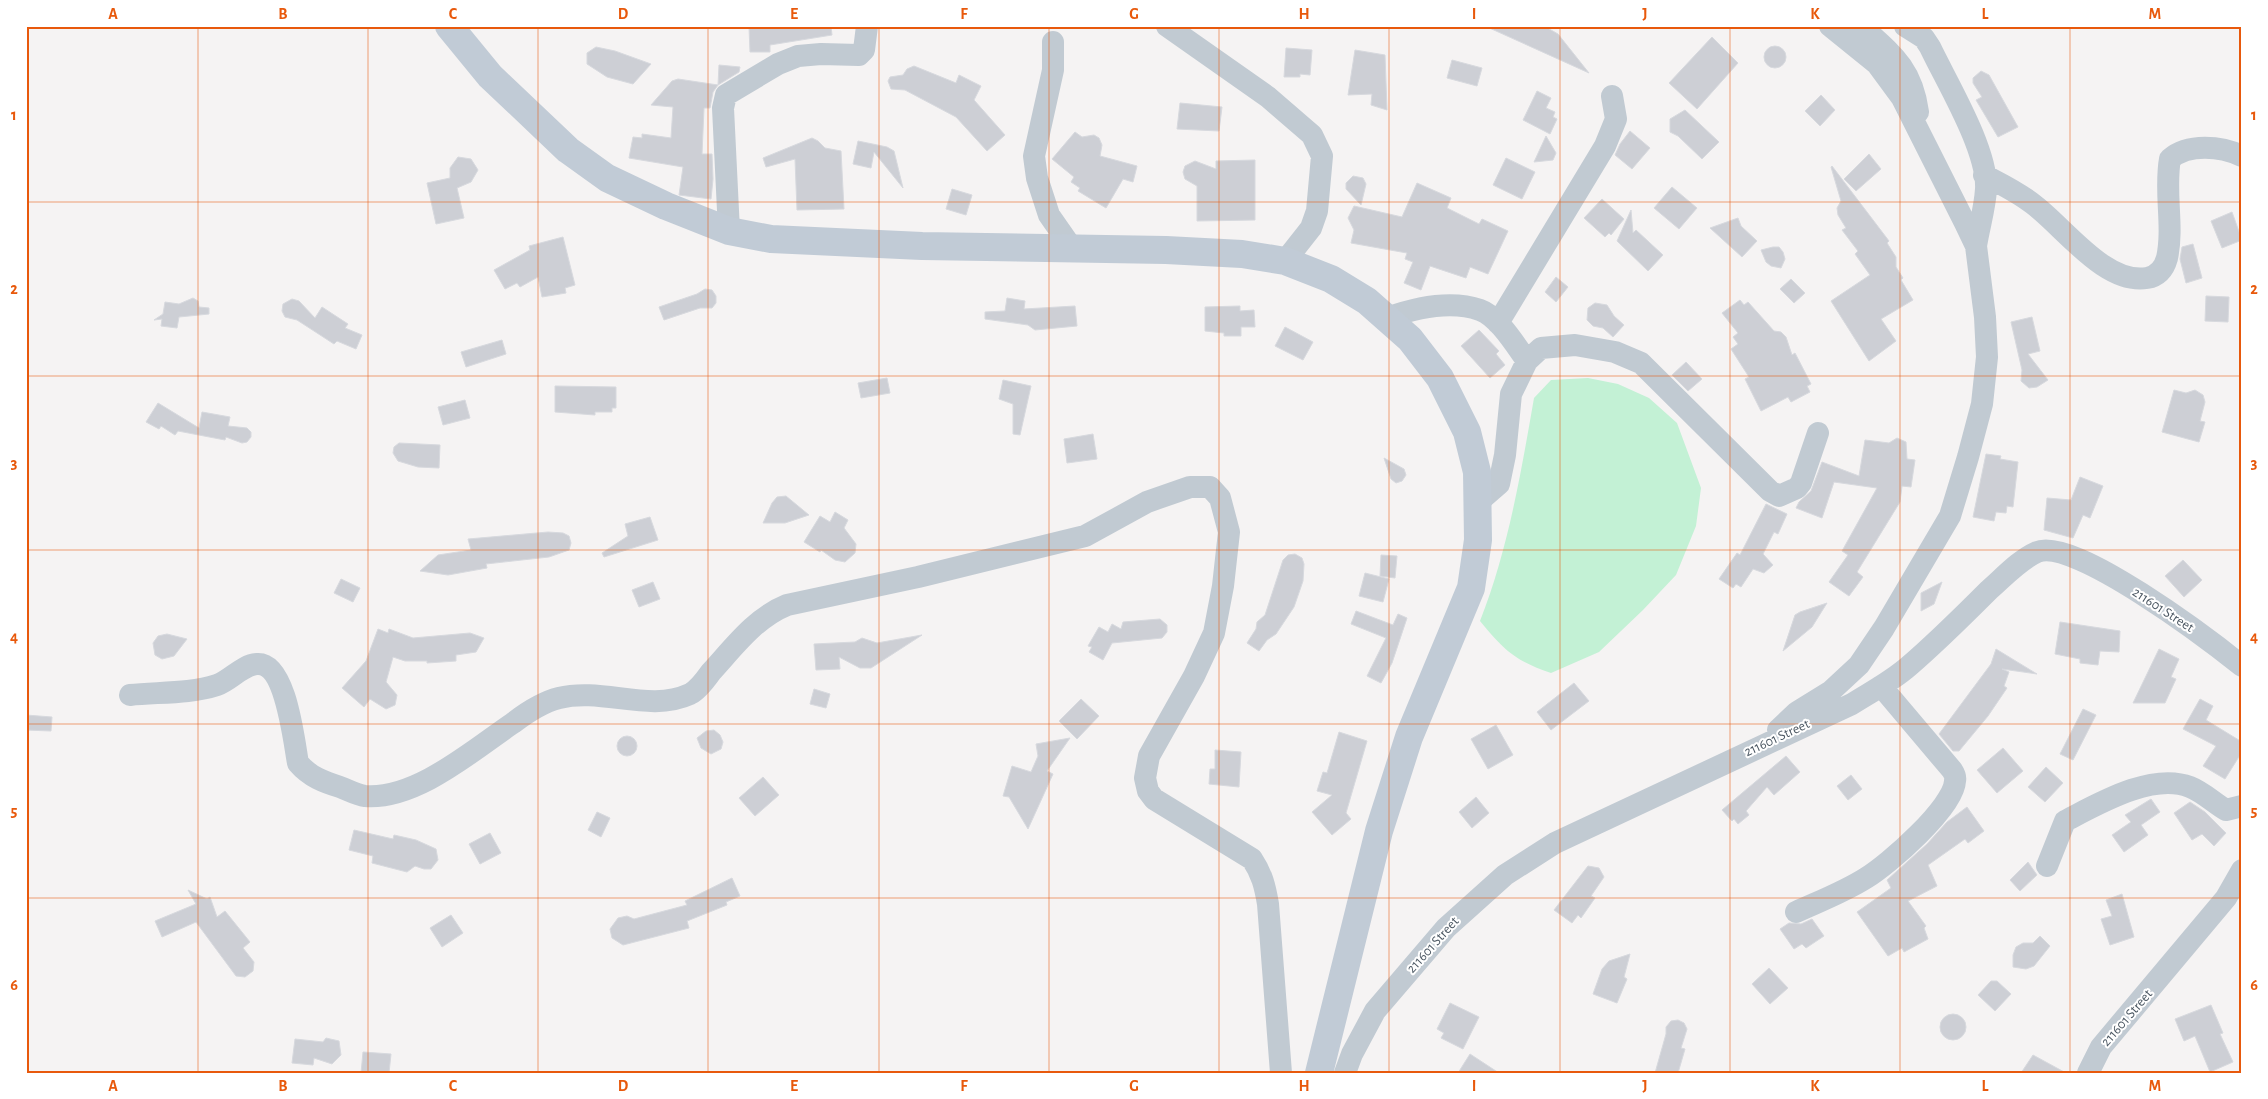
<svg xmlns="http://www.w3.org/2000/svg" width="2268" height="1099" viewBox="0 0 2268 1099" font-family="'Alegreya Sans',sans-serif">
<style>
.green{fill:#c3f1d5}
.building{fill:#cdcfd5;stroke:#d7d9de}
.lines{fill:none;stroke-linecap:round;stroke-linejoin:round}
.street{stroke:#c1cad2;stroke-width:22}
.secondary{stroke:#c1cbd6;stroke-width:28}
.grid{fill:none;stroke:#e8590c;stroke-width:1;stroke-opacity:0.55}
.labels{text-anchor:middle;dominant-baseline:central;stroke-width:4;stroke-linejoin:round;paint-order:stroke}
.street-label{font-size:14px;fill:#4a5661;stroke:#fff}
.neatline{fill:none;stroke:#e8590c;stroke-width:2}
.grid-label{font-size:16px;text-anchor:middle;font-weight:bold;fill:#e8590c}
</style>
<rect width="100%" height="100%" fill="#f5f3f3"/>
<path class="green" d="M1588,378L1618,384L1649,398L1677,423L1701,488L1696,526L1676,575L1643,610L1599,652L1551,673C1514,660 1505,651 1480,621C1508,550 1521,473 1534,398L1551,380Z"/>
<path class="building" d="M831,26L832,35L770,45V52H750L749,27Z
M1485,26H1544L1558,34L1589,73Z
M1712,37L1738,63L1697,109L1669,83Z
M1764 57a11 11 0 1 1 22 0a11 11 0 1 1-22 0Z
M596,47L615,51L651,64L633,84L607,77L587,64V53Z
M1286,48L1312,50L1310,75L1300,74V77H1284Z
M1355,50L1385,55L1387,110L1371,105L1372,94L1348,95Z
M1452,60L1482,68L1477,86L1447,78Z
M719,65L740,67L739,72L718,85Z
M914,66L956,83L959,75L981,86L974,100L1005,135L987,151L956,117L905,90L891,89L888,81L890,77L903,75L907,69Z
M1981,71L1989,75L2018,127L1998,137L1976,100L1982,97L1973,83V78Z
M678,79L718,85L713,92L710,108H704L702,154H712L713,179L711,199L679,195L683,167L629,158L633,137L642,138V134L671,138L673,107L651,105L672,81Z
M1537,91L1551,98L1546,108L1555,112L1553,117L1557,119L1550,134L1523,120Z
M1821,95L1835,110L1820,126L1805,111Z
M1180,103L1222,107L1219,131L1177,129Z
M1685,110L1719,142L1702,159L1678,136L1670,132V119Z
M1630,131L1650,148L1632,169L1615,155L1620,144Z
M1075,132L1082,137L1094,135L1099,138L1102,145L1100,156L1137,166L1133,182L1123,179L1106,208L1078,191L1080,188L1071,182L1074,177L1052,159Z
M1546,136L1556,153L1553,160L1534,162Z
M812,138L818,141L825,148L841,151L844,209L797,210L795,159L766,167L763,158Z
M858,141L887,147L894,151L903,188L874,152L871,168L853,164Z
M1869,154L1881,169L1856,191L1844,179Z
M458,157L471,159L478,170L471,182L457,188L464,218L436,224L427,183L450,178V168Z
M1506,158L1535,172L1522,199L1493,185Z
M1255,160V220L1197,221V186L1185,179L1183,172L1185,166L1195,161L1216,169V161Z
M1832,166L1889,241L1887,243L1896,257V267L1903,278L1901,280L1913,300L1881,319L1896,341L1869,361L1831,301L1870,275L1855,254L1858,251L1842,230L1846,228L1838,215L1837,208L1841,201L1831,167Z
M1353,176L1363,178L1366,184L1361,205L1346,189V183Z
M1417,183L1451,198L1447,208L1479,224L1482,219L1508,231L1488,274L1470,267L1466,278L1430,266L1421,290L1404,283L1413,262L1405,259L1407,253L1351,243L1354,230L1348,218L1354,206L1402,217Z
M1672,187L1697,208L1679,229L1654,208Z
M952,189L972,195L966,215L946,209Z
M1602,199L1624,219L1611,235L1609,233L1605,237L1584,218Z
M1631,210L1633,233L1636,230L1663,255L1648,271L1617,241Z
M2232,212L2242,240L2222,248L2211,221Z
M1738,218L1741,226L1757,241L1742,257L1710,228Z
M563,237L575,285L565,288L566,293L542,297L538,277L520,287L517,283L505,289L494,270L530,250L529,246Z
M2193,244L2202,278L2186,283L2180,259L2182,247Z
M1773,247H1779L1783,252L1785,259L1781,268L1771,266L1766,262L1761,250Z
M1556,277L1568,287L1556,302L1545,292Z
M1791,279L1805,293L1794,303L1780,289Z
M705,289L712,290L716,296V303L712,308H700L664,320L659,307L697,294Z
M2206,296L2229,297L2228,322L2205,321Z
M193,298L198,301L199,307L209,308V314L179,317L177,328L161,326L162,319L154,320L163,314L165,302L179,304Z
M1007,298L1025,301L1024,309L1075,306L1077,326L1035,330L1028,325L985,319V312L1005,311Z
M292,299L299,301L315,318L322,307L348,324L345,328L362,335L356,349L337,341L334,344L297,320L285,317L282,311L283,304Z
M1740,300L1744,305L1748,302L1774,331L1781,332L1786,337L1792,355L1795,353L1811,384L1807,386L1810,392L1791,402L1788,397L1761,411L1745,379L1749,377L1731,349L1738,344L1733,337L1738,333L1722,313Z
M1595,303L1607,305L1614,316L1624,325L1613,337L1603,328L1593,326L1587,320L1588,308Z
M1240,306V311L1254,310L1255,327H1241V336H1224V333L1205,331V307Z
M2032,317L2040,351L2028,354L2048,380L2037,387L2029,388L2021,381L2022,370L2011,322Z
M1285,327L1313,342L1303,360L1275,346Z
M1479,330L1499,351L1496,354L1505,365L1490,378L1461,346Z
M502,340L506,354L466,367L461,352Z
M1686,362L1702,379L1688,391L1672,375Z
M887,378L890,393L861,398L858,383Z
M1003,380L1031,386L1020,435L1013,434V404L999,399Z
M555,386L616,387V408H612V412H595V415L555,412Z
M2174,390L2186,393L2195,390L2203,395L2205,402L2200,421L2205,422L2199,442L2162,432Z
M465,400L470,418L443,425L438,407Z
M158,403L199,428L202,412L230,417L228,426L247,428L251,432V437L247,442L242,443L226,437L225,440L178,431L175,435L161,426L159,429L146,422Z
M1093,434L1097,459L1067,463L1064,439Z
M1897,438L1906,442L1907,459L1915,460L1911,487L1902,486L1900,502L1857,572L1863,577L1849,596L1829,582L1848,555L1842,551L1877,488L1834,482L1822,518L1796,508L1799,502L1811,491L1822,462L1859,476L1865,440L1889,443Z
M399,443L440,445L439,468L418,467L398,461L393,453L394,447Z
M1986,454L2001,456L2000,459L2018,462L2013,507L2007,506L2006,513L1996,512L1994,521L1973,517Z
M1384,458L1404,469L1406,475L1402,481L1396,483L1391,479Z
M2080,477L2103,486L2090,518L2083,515L2073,538L2044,530L2047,498L2071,500Z
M786,496L809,515L785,523H763L772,503L777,497Z
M1766,504L1787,514L1778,534L1774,532L1763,554L1773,565L1764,573L1753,569L1741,587L1736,584L1733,588L1719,579L1737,553L1740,555Z
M835,512L848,520L844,528L856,544L855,553L845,562L835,560L821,550L820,552L804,542L820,516L830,522Z
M650,517L658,540L604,557L602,553L628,536L625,524Z
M548,532L563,533L569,536L571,543L569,550L549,557L486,564L487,568L448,575L420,571L438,555L471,550L468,539Z
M1295,554L1302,558L1304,564L1303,581L1294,607L1276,634L1267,640L1259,651L1247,643L1256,629L1257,622L1265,615L1283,560L1288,555Z
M1381,555L1397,556L1395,578L1380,576Z
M2183,560L2202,580L2184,597L2165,576Z
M1365,573L1389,579L1383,602L1359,596Z
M341,579L360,588L353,602L334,593Z
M653,582L660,599L639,607L632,590Z
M1942,582L1934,604L1921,611V593Z
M1827,603L1812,627L1783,651L1795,615L1800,612Z
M1356,611L1393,625L1398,614L1407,618L1392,663L1381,683L1367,676L1386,638L1351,624Z
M1160,619L1167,625V632L1162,638L1112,643L1103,660L1089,652L1092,647L1088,646L1099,627L1108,632L1112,624L1121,629L1123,622Z
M2060,622L2120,631L2119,652L2100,651L2098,665L2080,663V659L2055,654Z
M378,629L388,633L389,629L413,638L470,633L484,638L476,652L456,655V661L427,663V661H405L393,657L386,682L397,695L395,705L386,709L370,699L364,707L342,688L366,661Z
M167,634L187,639L174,656L162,659L155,655L153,643L158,636Z
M922,635L871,668H860L839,657L840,669L816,670L814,644L855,642L862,638L877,643Z
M1996,649L2037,674L2002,669L2009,672L2004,686L2007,688L1988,716L1959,751H1953L1939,734L1991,664Z
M2159,649L2179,659L2171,677L2176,679L2165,703H2133Z
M1574,683L1589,701L1551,730L1537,712Z
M814,689L830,694L826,708L810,704Z
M1081,699L1099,716L1077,739L1059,721Z
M2200,699L2213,706L2206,720L2242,742V752L2225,779L2203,766L2216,746L2183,729Z
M2083,709L2096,715L2073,760L2060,754Z
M26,715L52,717L51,731L26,730Z
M1496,725L1513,755L1488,769L1471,739Z
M714,730L720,735L723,742L721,749L711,754L701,748L697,738L706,731Z
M1339,732L1367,741L1346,813L1351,819L1332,835L1312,812L1332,795L1317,791L1323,772L1327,773Z
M617 746a10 10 0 1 1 20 0a10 10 0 1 1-20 0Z
M1070,738L1047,771L1053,774L1028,829L1009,797L1003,796L1012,766L1031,772L1038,756L1036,744Z
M2003,748L2023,771L1997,793L1977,770Z
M1215,750L1241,752L1239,787L1209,784L1210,769H1215Z
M1786,756L1800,772L1774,795L1767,787L1746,811L1749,815L1738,824L1734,819L1732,821L1722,810Z
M2046,767L2063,783L2045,802L2028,787Z
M1851,775L1862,789L1848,800L1837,786Z
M763,777L779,795L755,816L739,798Z
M1476,797L1489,813L1472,828L1459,812Z
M2151,799L2160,812L2141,825L2148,835L2124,852L2112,835L2131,822L2125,815Z
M2190,802L2205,812L2226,833L2214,846L2202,834L2192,840L2174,813Z
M1967,807L1984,831L1968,843L1965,839L1928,865L1937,886L1908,901L1926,926L1924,928L1928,939L1904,952L1902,948L1888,956L1857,912L1891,888L1887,880L1927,844L1947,822Z
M597,812L610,818L601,837L588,830Z
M354,830L393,839L394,835L416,840L436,849L438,860L431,869H424L415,866L407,872L372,863L373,856L349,850Z
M490,833L501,853L480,864L469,844Z
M2028,862L2037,875L2020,891L2010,880Z
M1588,866L1599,868L1604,877L1591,896L1595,898L1581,918L1578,915L1572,923L1554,910Z
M732,878L740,896L726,902L727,905L687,921L689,928L623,945L612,938L610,929L618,918L627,916L634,919L687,905L685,901Z
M188,890L207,899L210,897L217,917L225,911L250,942L243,948L254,962L253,971L245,977L236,976L196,922L162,937L155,921L196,904Z
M2122,894L2134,937L2110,945L2101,919L2112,916L2106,900Z
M451,915L463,933L442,947L430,928Z
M1812,919L1824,936L1806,948L1802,944L1794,949L1780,929L1789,923L1801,924Z
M2040,936L2050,946L2034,966L2026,969L2013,967V955L2016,947L2023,943H2033Z
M1630,954L1624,977L1627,979L1617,1003L1593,994L1602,969L1609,961Z
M1769,968L1788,988L1770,1004L1752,984Z
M1991,981H1997L2011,994L1995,1011L1978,995Z
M1450,1003L1479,1017L1463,1049L1441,1038L1444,1033L1437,1029Z
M2211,1005L2223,1033L2220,1034L2233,1062L2210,1072L2195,1036L2184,1041L2175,1019Z
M1940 1027a13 13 0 1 1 26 0a13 13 0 1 1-26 0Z
M1678,1020L1684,1023L1687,1029L1681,1048L1685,1049L1678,1073H1655L1666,1034V1027L1671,1021Z
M326,1038L339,1041L341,1055L332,1064L314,1058L313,1065L292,1063L295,1039L323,1042Z
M363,1052L391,1054L389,1073H361Z
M1470,1054L1499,1073H1458Z
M2033,1055L2066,1073H2021Z"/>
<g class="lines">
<path class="street" d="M1167,26L1268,97L1312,135L1322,156L1317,211L1311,228L1285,261
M1861,26C1892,54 1912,68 1918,112
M1905,26L1924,38L1930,47C1947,83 1988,150 1986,189C1985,208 1979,227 1976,246
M1053,42V70L1034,156L1037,178L1049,215L1072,248
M1984,175C2001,184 2018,192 2033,204C2064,227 2105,285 2147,278C2158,276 2164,269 2167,258C2174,226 2164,191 2170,159C2188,143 2221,146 2242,156
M729,231L723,108L726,95L778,64L798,56L821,54L859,55L864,50L867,26
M1387,318C1415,308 1451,300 1480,310C1498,316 1516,346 1527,361
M1498,323L1605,146L1616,119L1612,96
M1477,503L1499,484L1505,455L1511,394L1527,361L1541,348L1575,345L1615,352L1641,363L1770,491L1779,496L1797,488L1801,483L1818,433
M130,695C157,692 190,694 217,685C231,680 242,665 257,664C286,662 294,742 298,763C310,777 324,782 340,787C348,790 357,795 365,796C416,800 473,750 513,723C526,713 543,702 559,698C603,687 649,713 690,694C698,690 706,679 711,672C734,647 755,618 787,605L918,577L1085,536L1147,502L1190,487H1210L1220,498L1229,532L1223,586L1214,633L1194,676L1149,756L1145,778L1148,791L1154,799L1252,859C1262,874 1265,886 1268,904L1281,1073
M1778,730L1797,712L1831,691L1859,665L1884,628L1950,516L1968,457L1982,404L1987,357L1985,317L1976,246L1965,223L1902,98L1877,64L1830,26
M2047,866L2065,821C2098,804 2152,772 2190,787C2203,792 2214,803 2226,810L2242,806
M1796,912C1820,901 1844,892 1866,878C1888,865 1954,807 1955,781C1956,777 1954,773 1952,770L1881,686
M1345,1073L1352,1054L1375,1011L1446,928L1505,875L1555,843L1852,704C1871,692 1892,681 1909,666C1937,642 1963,616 1989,590C2003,578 2019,560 2037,552C2073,536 2211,641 2242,666
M2088,1073L2101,1047L2226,898L2242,870"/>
<path class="secondary" d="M449,26L490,76L568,150L607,178L666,206L729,231L771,239L922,246L1166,250L1242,254L1285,261L1331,279L1367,301L1410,339L1440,378L1467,432L1477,472L1478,540L1471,588L1409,737L1379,831L1319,1073"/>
</g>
<path class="grid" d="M198,26V1073M368,26V1073M538,26V1073M708,26V1073M879,26V1073M1049,26V1073M1219,26V1073M1389,26V1073M1560,26V1073M1730,26V1073M1900,26V1073M2070,26V1073M26,202H2242M26,376H2242M26,550H2242M26,724H2242M26,898H2242"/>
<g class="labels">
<g class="street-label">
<text transform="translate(2163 610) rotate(33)">211601 Street</text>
<text transform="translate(1777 738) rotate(-25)">211601 Street</text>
<text transform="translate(1433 945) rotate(-48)">211601 Street</text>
<text transform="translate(2127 1018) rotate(-49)">211601 Street</text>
</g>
</g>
<rect width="2268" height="1099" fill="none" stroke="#ffffff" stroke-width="55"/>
<rect x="28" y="28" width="2212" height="1044" class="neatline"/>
<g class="grid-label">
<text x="113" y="19">A</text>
<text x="283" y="19">B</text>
<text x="453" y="19">C</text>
<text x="623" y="19">D</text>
<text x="794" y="19">E</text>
<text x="964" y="19">F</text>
<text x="1134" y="19">G</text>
<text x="1304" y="19">H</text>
<text x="1474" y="19">I</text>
<text x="1645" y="19">J</text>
<text x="1815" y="19">K</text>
<text x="1985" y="19">L</text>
<text x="2155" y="19">M</text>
<text x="14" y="120">1</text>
<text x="2254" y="120">1</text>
<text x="14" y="294">2</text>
<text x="2254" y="294">2</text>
<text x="14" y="468">3</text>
<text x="2254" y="468">3</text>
<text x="14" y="642">4</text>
<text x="2254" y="642">4</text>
<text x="14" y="816">5</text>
<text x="2254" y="816">5</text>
<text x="14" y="990">6</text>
<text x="2254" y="990">6</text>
<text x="113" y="1091">A</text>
<text x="283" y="1091">B</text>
<text x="453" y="1091">C</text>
<text x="623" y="1091">D</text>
<text x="794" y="1091">E</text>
<text x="964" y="1091">F</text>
<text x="1134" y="1091">G</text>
<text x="1304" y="1091">H</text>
<text x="1474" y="1091">I</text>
<text x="1645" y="1091">J</text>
<text x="1815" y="1091">K</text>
<text x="1985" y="1091">L</text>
<text x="2155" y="1091">M</text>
</g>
</svg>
